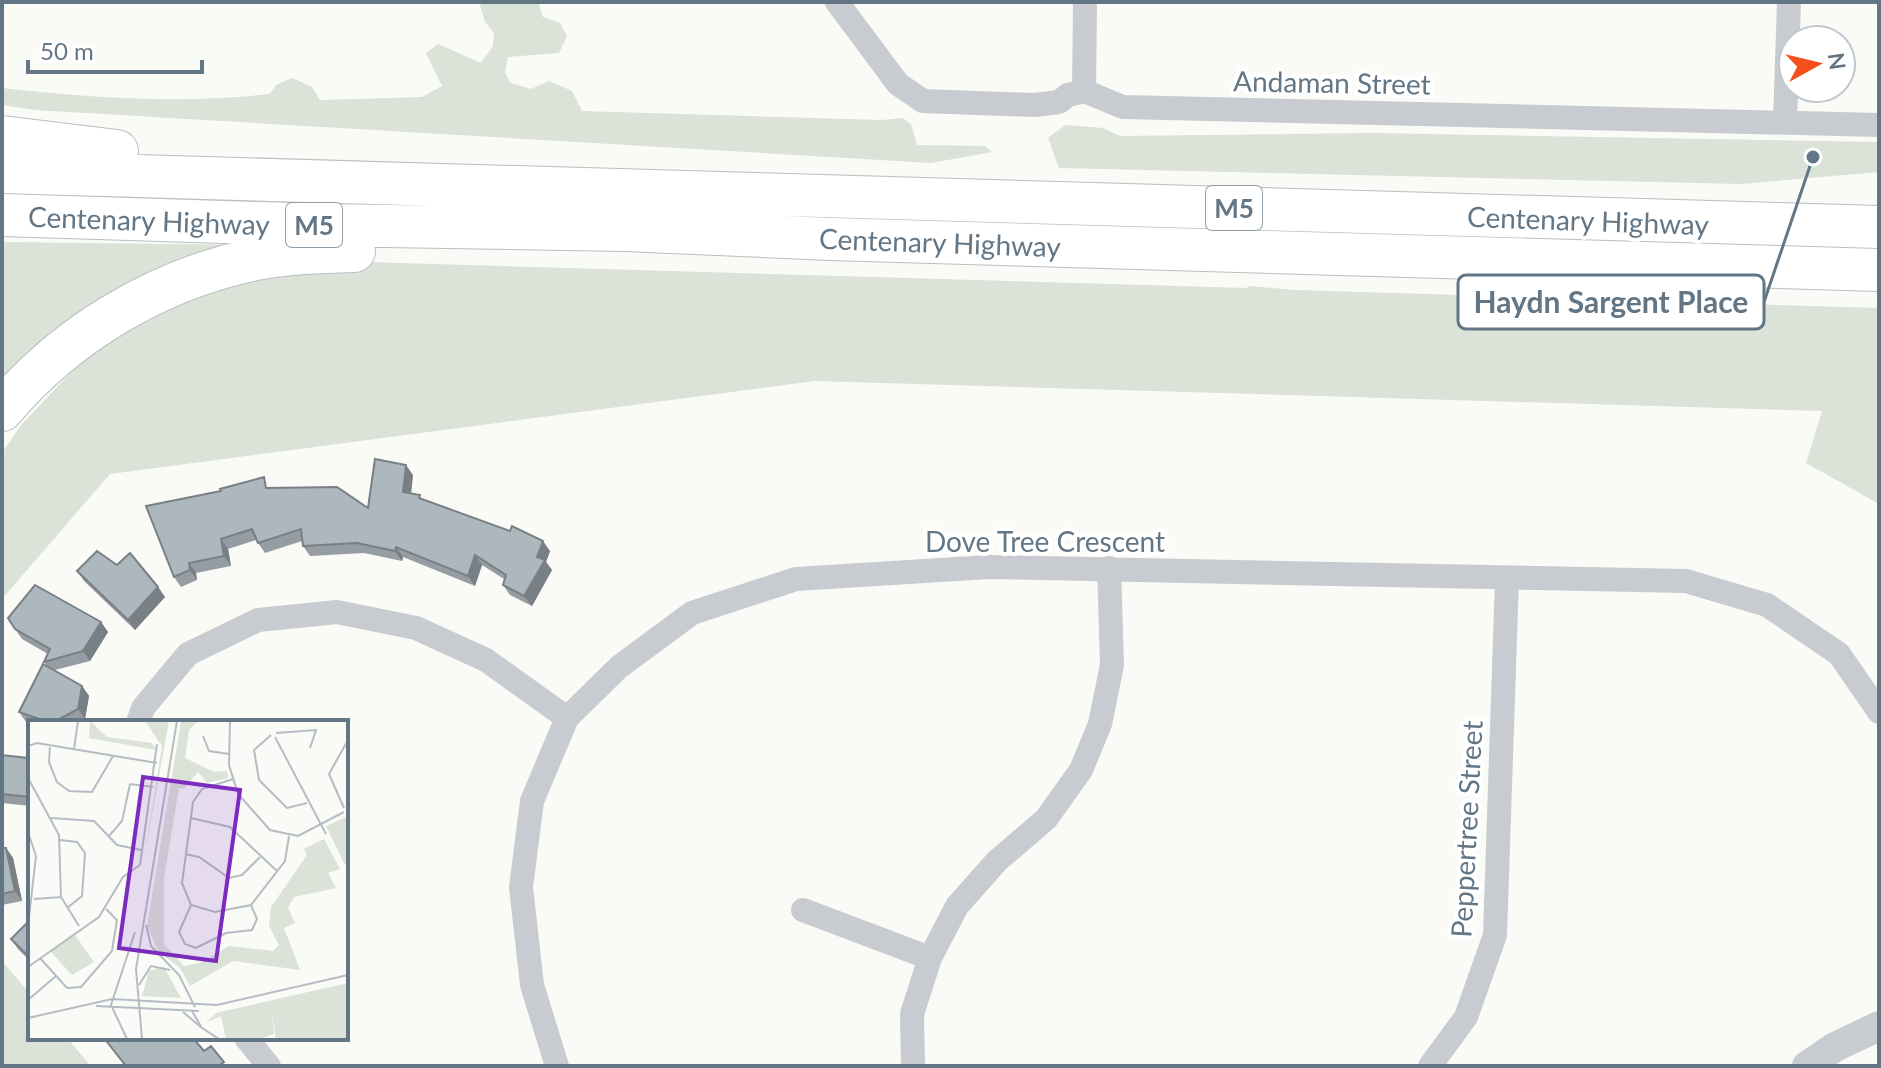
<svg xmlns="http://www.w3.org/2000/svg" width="1881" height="1068" viewBox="0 0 1881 1068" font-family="Lato,sans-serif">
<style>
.green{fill:#dbe2d8}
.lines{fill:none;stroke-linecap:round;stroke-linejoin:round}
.motorway-casing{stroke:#babec2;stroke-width:44}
.minor{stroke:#c8ccd0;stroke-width:24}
.tertiary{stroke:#c8ccd0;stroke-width:30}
.motorway{stroke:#fff;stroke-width:42}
.wall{fill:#959da3}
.shaded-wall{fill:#798085}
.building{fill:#adb7be;stroke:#798085;stroke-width:2}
.labels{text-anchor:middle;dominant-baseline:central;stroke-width:8;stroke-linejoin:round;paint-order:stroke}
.shield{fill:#fff;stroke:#919faa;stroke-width:2}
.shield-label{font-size:26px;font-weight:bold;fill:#627686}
.street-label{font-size:28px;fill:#627686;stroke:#fff}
.inset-road{fill:none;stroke:#b4bdc3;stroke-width:2}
.view{fill:#7b2cbf;fill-opacity:0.15;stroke:#7b2cbf;stroke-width:4}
.inset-edge{fill:none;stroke:#627686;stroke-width:4}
.leader{fill:none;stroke:#627686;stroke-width:3}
.callout-dot{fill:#627686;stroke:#fff;stroke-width:3}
.callout{fill:#fff;stroke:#627686;stroke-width:3}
.callout-label{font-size:30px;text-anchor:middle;font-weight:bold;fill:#627686}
</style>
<rect width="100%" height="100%" fill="#fafaf7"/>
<path class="green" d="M483,2H538L543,17L560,23L567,36L559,53L508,57L505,73L511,83L531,89L549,81L572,91L582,111L882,120L902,118L911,124L917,145L985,146L992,152L931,163L35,110L2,105V88C91,98 180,104 270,94L276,85L292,78L312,87L320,100L422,97L442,86L426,53L438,44L481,63L493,46L494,33L485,22L480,6Z
M1065,125L1103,128L1120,136L1372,133L1879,142V172L1742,184L1059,168L1048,138Z
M2,242L262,245L2,388Z
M367,262L1246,288L1249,286L1295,290L1879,308V504L1806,463L1822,411L815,381L110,474L2,599V453L22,424L106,335L195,289Z
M2,961L30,994V1038H67L91,1066H2Z"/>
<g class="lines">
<g class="motorway-casing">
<path id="motorway" d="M2,137L117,151
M2,172L1879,227
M2,215L322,225L625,230L830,239L1879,270
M2,410C66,334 158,279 256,259C288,253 321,252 354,251"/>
</g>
<path class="minor" d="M837,2L898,84L923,101L1035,105L1059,102L1068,95L1084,91L1123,107L1879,125
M1084,91L1085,2
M1785,122L1789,2
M138,722L143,708L188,654L258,620L337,612L416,628L486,660L567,718
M803,910L930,958
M246,1038L269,1066
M557,1066L532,985L521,887L532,801L567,718L619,667L692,613L796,579L989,567L1686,581L1767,605L1839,654L1879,712
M913,1066L912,1014L930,958L957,906L997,861L1046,819L1081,770L1100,724L1112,665L1109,568
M1430,1066L1466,1017L1495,935L1507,579"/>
<path class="tertiary" d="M1807,1066L1835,1047L1879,1026"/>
<use href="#motorway" class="motorway"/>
</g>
<path class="wall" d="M413,475L411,493L423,500L550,551L546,562L552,570L532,606L510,595L503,585L504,579L482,565L475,586L403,557L402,561L364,553L310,556L303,546L302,541L265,553L256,540L228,549L231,566L196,573L197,580L181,587L174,577L271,488L368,508Z
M117,565L158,587L165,597L135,630L84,581L77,571Z
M101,622L108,632L90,661L55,670L82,686L89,696L85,719L80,722H30V723L26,722L19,712L47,666L44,662L48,654L22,639L15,629Z
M30,751V806L2,803V755L29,758Z
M2,848H6L13,858L22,901L2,905Z
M30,920V961L18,949L11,939Z"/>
<path class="shaded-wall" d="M406,465L413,475L410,502L403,492Z
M221,539L228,549L231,566L224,556Z
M543,541L550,551L546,562L552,570L532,606L524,596Z
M396,547L403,557L402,561L395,551Z
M475,555L482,565L475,586L468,576Z
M189,563L196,573L197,580L190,570Z
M158,587L165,597L135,630L128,620Z
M101,622L108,632L90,661L83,651Z
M82,686L89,696L85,719L78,709Z
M6,848L13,858L22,901L15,891Z"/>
<path class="building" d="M375,459L406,465L403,492L420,495L419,498L510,531L512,526L543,541L537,557L545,560L524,596L503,585L506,575L475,555L468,576L396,547L395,551L357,543L303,546L301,529L258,543L252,529L221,539L224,556L189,563L190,570L174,577L146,506L221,491L220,489L264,477L266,488L337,487L368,508Z
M97,551L117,565L130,553L158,587L128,620L77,571Z
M35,585L101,622L83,651L44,662L50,649L15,629L8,618Z
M43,664L82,686L78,709L54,722H48L19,712Z
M28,751H30V797L2,794V755L29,758Z
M2,848H6L15,891L2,894Z
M30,920V958L11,939Z
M104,1038H193L204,1051L211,1046L224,1062L219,1066H126Z"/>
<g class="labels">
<g class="shield">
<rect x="1206" y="186" width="56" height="44" rx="6"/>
<rect x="286" y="203" width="56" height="44" rx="6"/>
</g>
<g class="shield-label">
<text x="1234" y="208">M5</text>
<text x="314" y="225">M5</text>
</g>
<g class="street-label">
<text transform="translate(1332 82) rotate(1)">Andaman Street</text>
<text transform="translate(149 220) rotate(2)">Centenary Highway</text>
<text transform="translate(1588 220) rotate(2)">Centenary Highway</text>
<text transform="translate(940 242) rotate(2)">Centenary Highway</text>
<text x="1045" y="541">Dove Tree Crescent</text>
<text transform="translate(1466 829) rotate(-87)">Peppertree Street</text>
</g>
</g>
<g transform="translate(28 720)">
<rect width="320" height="320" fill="#fafaf7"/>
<path d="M62,1L79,17L124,23L128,30L61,18ZM117,1H141L117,134L134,26ZM153,1H199L169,2L161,10L157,38L186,52L199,51L200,58L179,63L170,52L156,69L151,68L136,158V224L156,246L172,243L201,226L245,231L251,225L241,206L243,187L279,135L276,129L296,119L312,149L300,153L308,168L266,177L260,188L267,203L256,208L272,250L205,241L162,266L152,248L130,231L119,206ZM320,96V145H317L298,106ZM47,215L66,242L44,255L22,231ZM136,247L153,278L114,276L121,251ZM320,263V319H248L243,288L246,314L231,319H198L193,296L179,302L188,293Z" fill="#dbe2d8"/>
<path class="inset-road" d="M202,1L201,45L210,74L242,110L270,116L316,92M248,13L288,10L282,28M243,15L226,30L231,60L259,88L279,83M175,16L181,31L201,34M247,17L298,114M22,25L21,42L29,62L41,71L64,72L85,36M0,26L9,23L129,43M46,29L50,1M0,58L31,115L33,177L51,206M205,59L174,69L165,82L154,163L163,185L187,192L223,185L257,141L261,116M316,88L301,54L320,20M23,98L66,101L89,125L113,130M163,98L202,107L249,151M0,112L8,136L0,206M81,116L94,101L102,64L125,67M32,120L49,122L57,133L54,176L39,188M157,134L171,137L201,158L214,155L232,137M6,179L33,177M163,185L151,212L157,224L168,228L198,213L224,210L229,199L223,185M118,205L123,226L151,255L167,287M12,238L39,268L53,267L84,231L89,200L78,189M0,247L71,197L95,157L112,145L129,24M111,265L123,246L142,250M0,280L28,256M68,286L171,291M164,291L174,308L191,319M155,292L174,308M0,298L84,279L189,285L320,255M99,319L83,285L107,212M114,319L108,249L149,1"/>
<path class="view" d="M115,57L212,70L188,241L91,228Z"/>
<rect width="320" height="320" class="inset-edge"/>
</g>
<path class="leader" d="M1813 157L1764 302"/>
<circle class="callout-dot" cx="1813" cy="157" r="8"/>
<rect class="callout" x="1458" y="275" width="306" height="54" rx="8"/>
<g class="callout-label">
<text x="1611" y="313">Haydn Sargent Place</text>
</g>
<rect width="1881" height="1068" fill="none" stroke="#627686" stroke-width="8"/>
<g transform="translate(1817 64) rotate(82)"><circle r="38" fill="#ffffff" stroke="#c0c8cf" stroke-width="2"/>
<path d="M0-6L14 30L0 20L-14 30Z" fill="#f64e1c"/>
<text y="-12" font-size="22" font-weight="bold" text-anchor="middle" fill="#627686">N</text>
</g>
<path d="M28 60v12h174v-12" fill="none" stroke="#627686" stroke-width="4"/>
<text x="40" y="60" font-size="24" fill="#627686" stroke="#ffffff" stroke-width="6" paint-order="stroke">50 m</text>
</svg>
